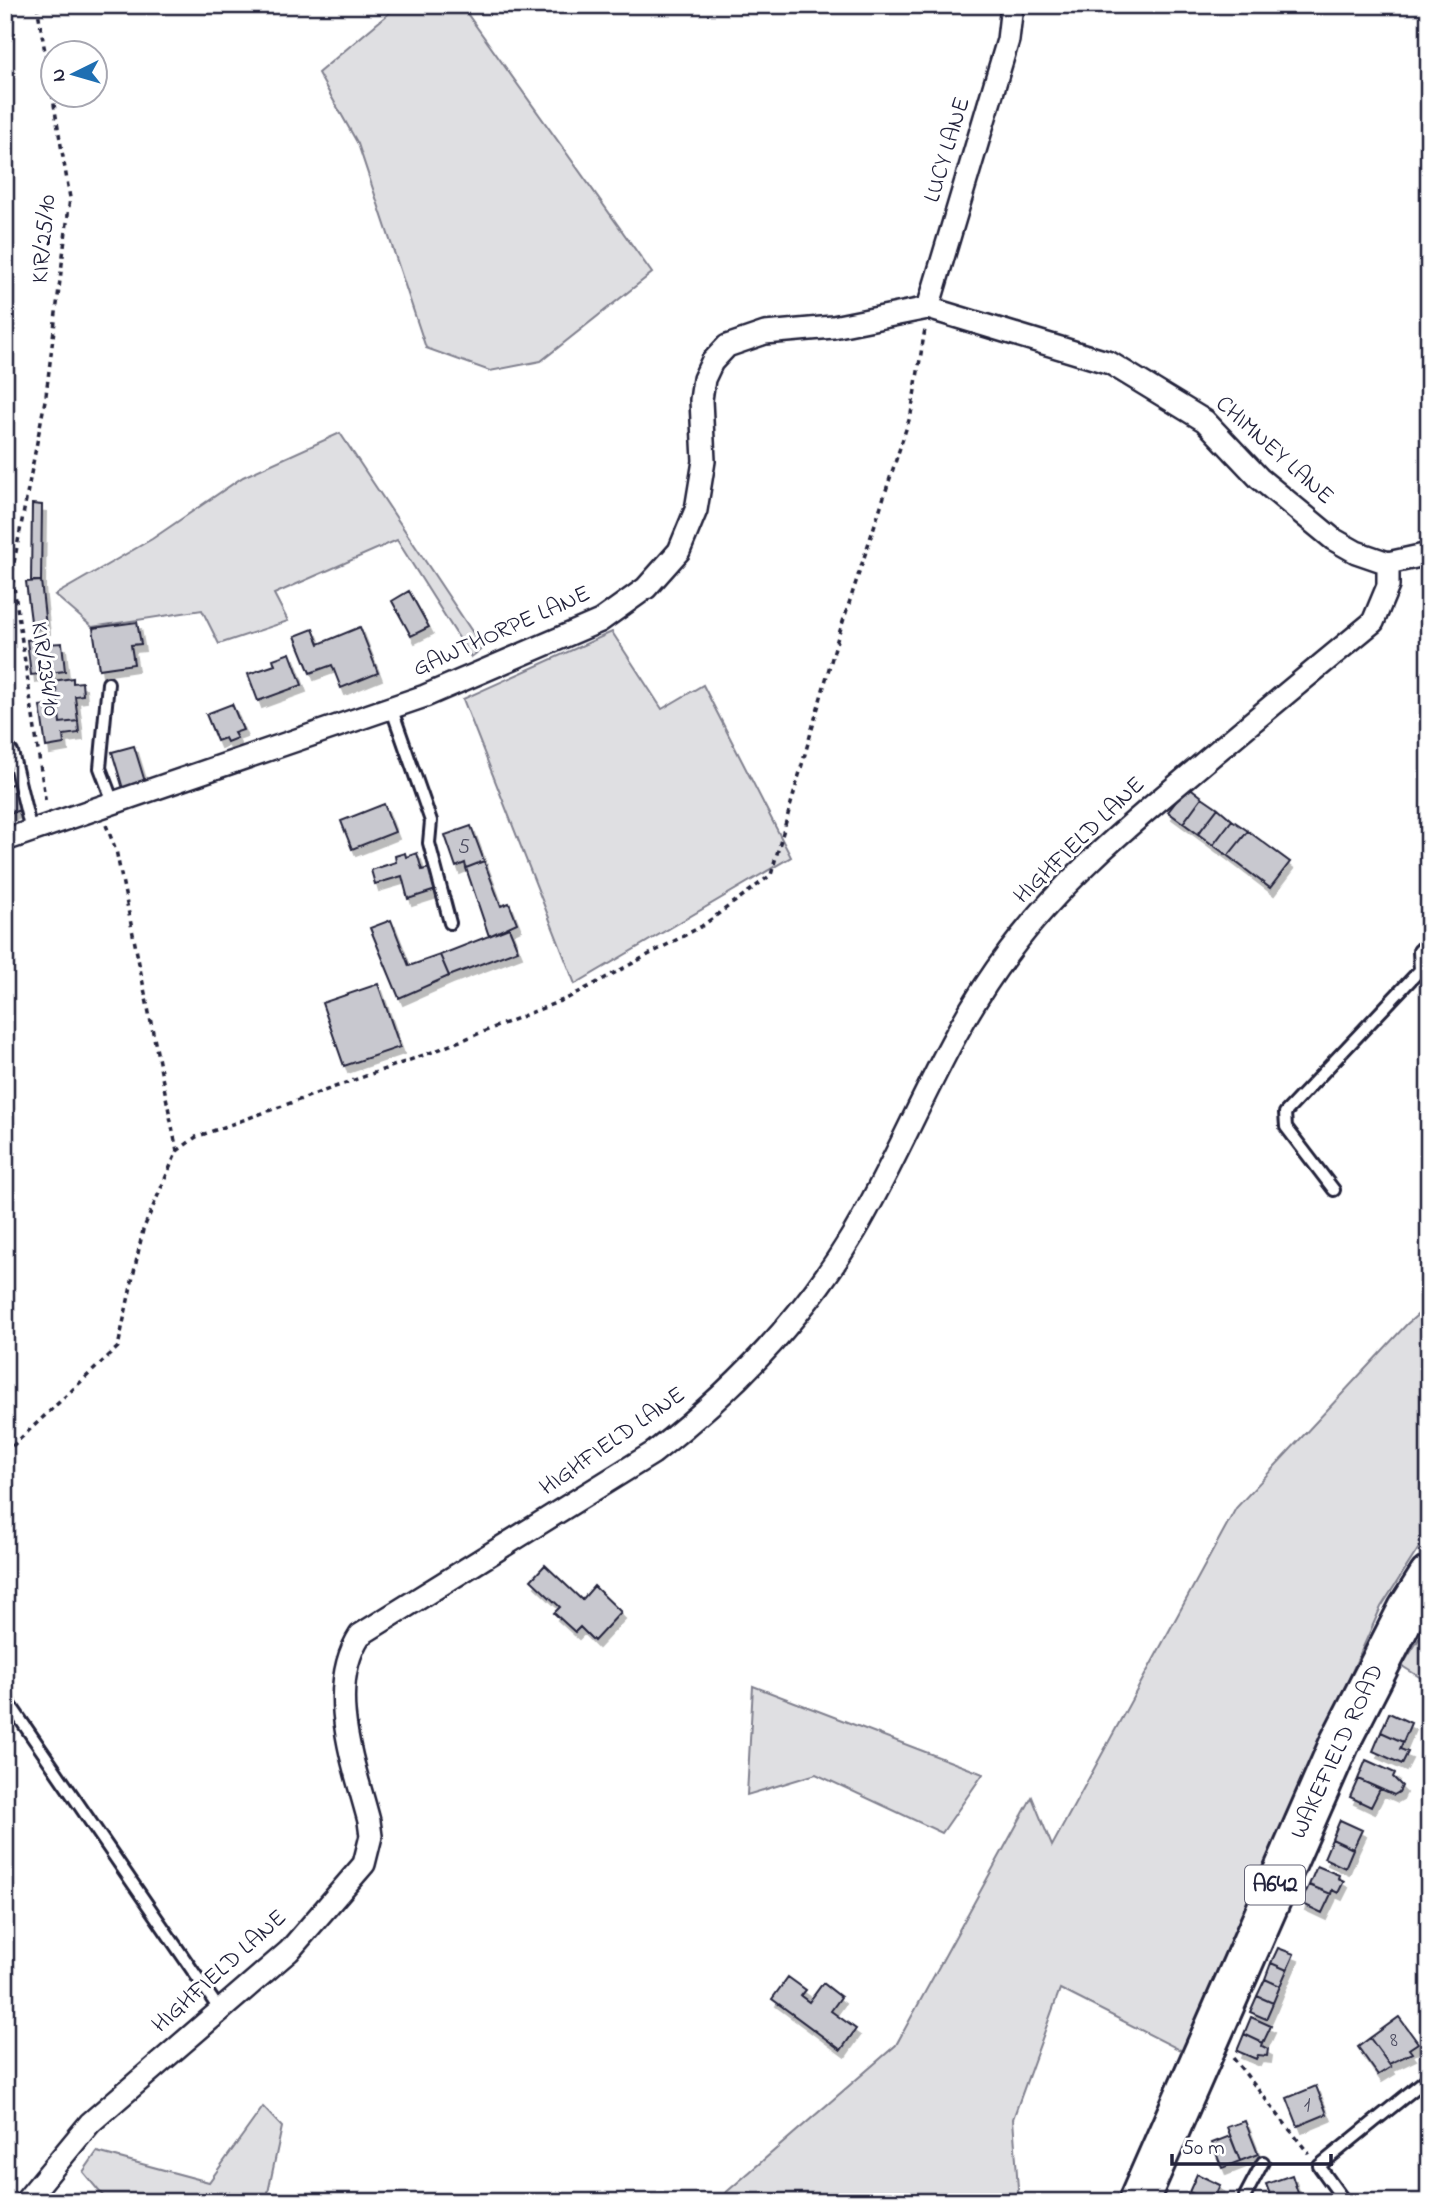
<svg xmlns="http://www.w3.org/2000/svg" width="1434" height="2207" viewBox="0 0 1434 2207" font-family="'Indie Flower',sans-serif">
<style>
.green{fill:#dfdfe2;stroke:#80808e;stroke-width:2}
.building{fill:#c8c8cf;stroke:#22223b;stroke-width:2;filter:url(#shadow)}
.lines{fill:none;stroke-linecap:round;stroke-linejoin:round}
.lane-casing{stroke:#22223b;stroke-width:16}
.street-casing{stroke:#22223b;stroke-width:26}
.highway-casing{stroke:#22223b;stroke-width:44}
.path{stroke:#22223b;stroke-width:3.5;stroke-dasharray:5 5;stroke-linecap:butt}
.lane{stroke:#fff;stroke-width:10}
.street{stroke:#fff;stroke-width:21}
.highway{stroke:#fff;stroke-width:38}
.labels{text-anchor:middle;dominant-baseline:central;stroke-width:6;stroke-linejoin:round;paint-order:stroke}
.number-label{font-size:21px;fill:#4c4c60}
.shield{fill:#fff;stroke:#646476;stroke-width:2}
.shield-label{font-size:23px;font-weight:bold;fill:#22223b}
.street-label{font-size:24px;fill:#22223b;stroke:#fff}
</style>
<defs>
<filter id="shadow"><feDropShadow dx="4" dy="7" stdDeviation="0" flood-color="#0004"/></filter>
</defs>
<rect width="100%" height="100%" fill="#fff"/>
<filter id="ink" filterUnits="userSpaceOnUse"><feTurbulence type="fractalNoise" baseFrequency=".0143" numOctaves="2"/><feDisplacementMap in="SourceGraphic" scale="14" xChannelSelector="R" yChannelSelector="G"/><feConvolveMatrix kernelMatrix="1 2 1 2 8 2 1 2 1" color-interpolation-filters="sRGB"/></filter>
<g filter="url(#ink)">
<path class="green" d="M399,5H461L652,273L541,361L490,371L426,348L358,144L318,73Z
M340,433L483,648L471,657L397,540L274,594L288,621L219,644L202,610L92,627L55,595L152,539L243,477Z
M612,632L662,709L703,685L791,857L575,984L463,699Z
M1429,1305V1532L1381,1607L1182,2051L1060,1989L1013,2119L1019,2202H715L896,2045L1032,1797L1052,1846L1236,1508L1407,1324Z
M1429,1623V1683L1402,1666Z
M753,1686L983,1774L942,1833L816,1774L747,1795Z
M263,2107L282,2127L266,2202H108L83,2172L97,2152L209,2182Z"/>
<path class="building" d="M32,504L42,505L41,581H31Z
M41,581L46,627L32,629L26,582Z
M409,591L429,627L411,636L392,601Z
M137,622L141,644L131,645L134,664L99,669L93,628Z
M360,627L378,673L341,688L332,665L310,673L295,636L313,629L319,644Z
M46,638V644L62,643L65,671L31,675L27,640Z
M290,653L302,685L258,701L248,674L275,665L273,659Z
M73,678V683L82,682L83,695L75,696L78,721L60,723L56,688L47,689L46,682Z
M58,704L60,723L78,721L79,733L63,735L64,744L46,747L40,706Z
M232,704L243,730L234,733L237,738L227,742L225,738L217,741L206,714Z
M134,746L146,785L124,792L112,752Z
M15,783L23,809L5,815V786Z
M1188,786L1202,797L1183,823L1168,812Z
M1202,797L1218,808L1198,834L1183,823Z
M384,804L395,832L352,849L341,821Z
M1218,808L1232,820L1213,845L1198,834Z
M1232,820L1248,831L1228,856L1213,845Z
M471,826L484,861L466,868L465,863L456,867L445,835Z
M1248,831L1290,862L1270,888L1228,856Z
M405,853L406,857L417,853L422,870L429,868L436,890L408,899L402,876L375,884L371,870L396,862L395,856Z
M484,861L501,906L509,903L517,923L489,936L466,868Z
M391,920L409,966L440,955L449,976L399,998L370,928Z
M509,928L518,950L449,976L440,955Z
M378,984L400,1047L344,1066L322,1003Z
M545,1565L582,1600L594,1586L621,1612L594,1641L580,1627L575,1632L554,1613L560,1607L531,1580Z
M1389,1713L1411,1723L1403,1742L1381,1732Z
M1381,1732L1403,1742L1400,1749L1408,1752L1402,1764L1373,1751Z
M1366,1760L1395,1773L1393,1777L1402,1786L1399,1792L1394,1795L1358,1779Z
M1358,1779L1380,1789L1371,1807L1350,1797Z
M1340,1820L1362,1830L1353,1849L1332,1839Z
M1332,1839L1353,1849L1345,1868L1324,1858Z
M1317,1866L1339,1875L1338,1878L1344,1881L1338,1893L1332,1890L1331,1894L1309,1885Z
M1309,1885L1331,1894L1322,1913L1301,1903Z
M1278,1948L1294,1954L1287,1970L1271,1963Z
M1271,1963L1287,1970L1280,1986L1265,1979Z
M788,1977L806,1990L801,1996L809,2002L823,1983L841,1997L831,2011L856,2029L841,2050L772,1999Z
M1265,1979L1280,1986L1273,2003L1257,1996Z
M1257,1996L1273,2003L1266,2019L1250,2012Z
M1251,2017L1271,2026L1263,2043L1244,2034Z
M1399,2017L1418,2043L1409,2049L1412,2053L1389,2064L1370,2038Z
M1244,2034L1263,2043L1262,2046L1268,2049L1267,2056L1258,2055L1256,2059L1237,2051Z
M1370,2038L1391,2067L1378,2075L1358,2047Z
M1316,2086L1327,2114L1298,2126L1287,2098Z
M1245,2121L1258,2154L1240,2161L1227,2127Z
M1230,2136L1240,2161L1222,2168L1212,2143Z
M1197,2174L1220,2185L1212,2202L1189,2192Z
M1292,2175L1298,2193L1273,2202L1266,2184Z
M1298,2193L1301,2202H1273Z"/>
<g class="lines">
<g class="lane-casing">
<path id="lane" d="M108,683L100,768L113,802
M391,707L431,821L429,843L450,923
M5,746L12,752L31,831
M1334,1190L1286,1127L1285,1113L1420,970L1419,951L1429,941
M5,1697L219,2009
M1246,2202L1245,2196L1263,2162
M1345,2202L1319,2166L1429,2077"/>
</g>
<g class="street-casing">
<path id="street" d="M928,308L1008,40L1012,5
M5,840L425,696L600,621L646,588L679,551L696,510L704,461L701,400L704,379L712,362L727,346L765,333L833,327L928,308L1110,363L1205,421L1259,478L1333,539L1356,552L1388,563L1429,554
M25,2202L90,2123L289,1951L364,1864L371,1836L369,1821C354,1764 325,1689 360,1635L653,1453C734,1390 803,1319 855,1231C909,1139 944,1037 1009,952C1059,884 1123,830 1188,776C1249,724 1311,673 1373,622L1388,586V563"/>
</g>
<g class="highway-casing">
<path id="highway" d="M1138,2202L1340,1742L1408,1609L1429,1576"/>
</g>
<path class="path" d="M37,5L70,198L46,395L12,573L46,805
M177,1151L196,1137L435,1051L568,998L702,926L771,875L837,640L911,414L925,329
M5,1453L118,1347L143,1230L177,1151L116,850L106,825
M1233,2058L1309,2154"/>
<use href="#lane" class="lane"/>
<use href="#street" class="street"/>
<use href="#highway" class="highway"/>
</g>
</g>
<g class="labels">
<g class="number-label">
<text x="464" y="848">5</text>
<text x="1394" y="2041">8</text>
<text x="1307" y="2106">1</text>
</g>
<rect class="shield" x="1245" y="1865.5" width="60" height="39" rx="5"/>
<g class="shield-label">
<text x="1275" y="1885">A642</text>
</g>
<g class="street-label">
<text transform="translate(948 150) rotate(-73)">LUCY LANE</text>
<text transform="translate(45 239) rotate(-85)">KIR/25/10</text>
<text transform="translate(1274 451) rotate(42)">CHIMNEY LANE</text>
<text transform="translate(502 632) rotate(-24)">GAWTHORPE LANE</text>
<text transform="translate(44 669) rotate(82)">KIR/234/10</text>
<text transform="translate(1080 841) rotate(-44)">HIGHFIELD LANE</text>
<text transform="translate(613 1442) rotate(-35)">HIGHFIELD LANE</text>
<text transform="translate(1338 1752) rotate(-65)">WAKEFIELD ROAD</text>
<text transform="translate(220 1972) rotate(-42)">HIGHFIELD LANE</text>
</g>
</g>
<rect width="1434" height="2207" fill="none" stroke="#fff" stroke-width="28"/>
<rect x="14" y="14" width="1406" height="2179" fill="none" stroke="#22223b" stroke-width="2.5" filter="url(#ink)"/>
<g transform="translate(74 74) rotate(265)"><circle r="33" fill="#ffffff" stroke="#a7a7b1" stroke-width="2"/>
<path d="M0-5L12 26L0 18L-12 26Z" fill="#1f6fb2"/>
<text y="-10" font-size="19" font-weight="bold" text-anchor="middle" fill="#22223b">N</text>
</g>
<path d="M1172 2154v10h159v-10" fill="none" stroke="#22223b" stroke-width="3.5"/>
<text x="1182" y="2154" font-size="21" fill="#22223b" stroke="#ffffff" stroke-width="5" paint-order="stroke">50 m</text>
</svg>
